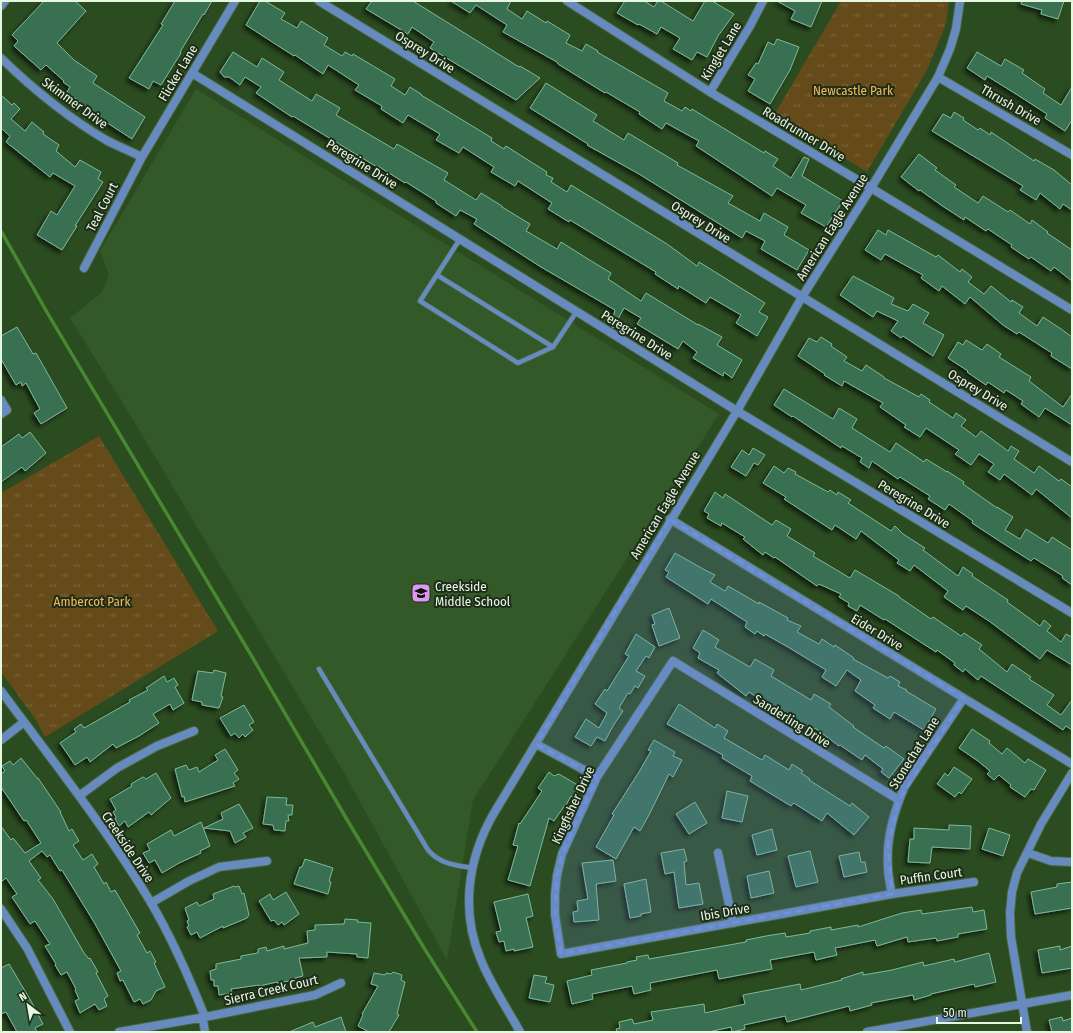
<svg xmlns="http://www.w3.org/2000/svg" width="1073" height="1033" viewBox="0 0 1073 1033" font-family="'Fira Sans Condensed',sans-serif">
<style>
.built{fill:#345929}
.park{fill:url(#park-tufts)}
.lines{fill:none;stroke-linecap:round;stroke-linejoin:round}
.stream{stroke:#478831;stroke-width:3.5}
.building{fill:#377051;stroke:#7fb997;filter:url(#shadow)}
.service-casing{stroke:#49673f;stroke-width:6}
.minor-casing{stroke:#49673f;stroke-width:10}
.tertiary-casing{stroke:#49673f;stroke-width:10}
.service{stroke:#678abf;stroke-width:4.5}
.minor{stroke:#678abf;stroke-width:8}
.tertiary{stroke:#678abf;stroke-width:8}
.marked{fill:#6d92db;fill-opacity:0.2;stroke:#6d92db;stroke-width:3;stroke-dasharray:8 5;stroke-linejoin:round}
.labels{text-anchor:middle;dominant-baseline:central;stroke-width:4;stroke-linejoin:round;paint-order:stroke}
.street-label{font-size:13px;fill:#e6f9e0;stroke:#1e2c19}
.park-label{font-size:13px;fill:#f5ba55;stroke:#1e2c19}
.poi-label{font-size:13px;fill:#e6f9e0;stroke:#1e2c19;text-anchor:start}
</style>
<defs>
<pattern id="park-tufts" width="24" height="20" patternUnits="userSpaceOnUse"><rect width="24" height="20" fill="#654a1a"/><path d="M3 7l-1-3M5 7V3M7 7l1-3M15 17l-1-3M17 17v-4M19 17l1-3" fill="none" stroke="#7b653b"/></pattern>
<filter id="shadow"><feDropShadow dx="-3" dy="3" stdDeviation="2" flood-color="#0009"/></filter>
</defs>
<rect width="100%" height="100%" fill="#2b4b20"/>
<path class="built" d="M196,89L719,414L473,800L447,960L343,771L127,410L70,318L102,292L109,275L100,251Z"/>
<path class="park" d="M841,1H949L946,24L927,70L867,172L774,115Z
M99,436L218,631L45,737L36,720L1,672V493Z"/>
<g class="lines">
<path class="stream" d="M1,231L48,314L251,655L346,818L424,948L477,1032"/>
</g>
<path class="building" d="M44,1H75L86,11L57,43L74,60L97,76L93,83L145,117L132,139L109,124L67,92L70,87L63,82L64,81L46,65L41,70L14,46L18,41L12,35Z
M175,1H212L204,15L203,14L180,52L181,53L161,85L153,81L149,89L129,78L163,25L161,24Z
M260,1H265L285,13L281,19L297,28L301,21L328,38L324,45L342,56L345,52L352,56L353,54L395,79L391,86L405,95L410,87L421,94V95L492,138L491,141L504,149L506,146L528,160L547,172L546,175L553,178L551,182L567,192L571,185L667,244L697,266L699,262L765,303L759,312L768,317L757,336L736,323L741,315L710,297L706,303L679,286L678,289L655,274L656,272L570,220L569,222L548,209L552,203L518,181L515,186L491,172L494,167L463,147L459,153L436,140L440,134L408,115L403,123L381,109L382,106L355,90L359,85L328,65L323,74L295,55L294,56L246,25Z
M372,1H413L519,67L520,66L540,78L516,100L430,48L434,42L412,27L408,34L366,9Z
M451,1H511L507,9L522,19L527,11L546,23L547,21L570,35L566,43L582,51L586,44L598,51L597,52L668,93L664,101L682,111L685,107L691,111L692,109L764,153L765,151L778,159L773,166L791,178L804,157L809,159L802,176L843,201L826,227L801,213L806,205L777,188L772,196L696,146L699,141L666,123L662,129L639,114L640,112L606,92L605,93L558,64L557,62L503,32L507,25L476,5L470,13Z
M625,1H644L654,7L658,1H661L693,21L705,1H712L734,14L718,36L707,57L697,52L692,60L673,49L680,38L661,27L657,34L639,24L638,25L617,13Z
M777,1H822L811,27L791,19L795,11Z
M1022,1H1064L1058,19L1041,14L1042,10L1021,4Z
M777,39L799,47L790,70L770,104L748,91L755,79L748,75L756,63L758,64L768,42L774,45Z
M233,52L257,67L262,58L284,72L279,80L312,101L316,94L340,108L336,115L394,149L397,144L448,173L444,180L476,200L481,193L502,206V207L530,224L526,231L557,249L561,242L588,259L611,273L608,279L641,301L646,293L698,325V324L722,337L717,345L742,360L732,378L724,372L723,376L693,358L697,352L683,341L678,349L637,324L641,318L624,308L613,328L611,326L615,310L541,267L474,224L477,219L460,210L456,216L436,203V201L406,182L405,183L378,166L377,167L293,116L292,117L256,93L261,87L245,77L240,85L229,77H224L220,72Z
M977,52L1001,66L1005,59L1024,70L1022,73L1045,89L1043,93L1061,105L1072,87V120L1065,131L1045,118L1047,114L1016,94L987,76L985,80L967,68Z
M546,83L597,115L593,121L624,140L628,133L678,163L677,165L733,196L728,203L760,221L764,213L788,227L784,235L809,250L797,270L761,249L765,241L746,231L742,238L639,174L587,145L588,144L530,108Z
M1,95L12,105L14,103L20,109L11,119L25,131L32,122L44,132L43,134L59,145L56,151L75,167L80,160L101,172L98,179L103,182L75,226H77L62,250L37,235L51,211L57,215L75,186L53,173L50,177L6,142L10,136L2,129L1,130Z
M954,112L964,118L963,120L978,130L980,128L990,135L991,132L1034,161L1035,159L1054,170L1072,185V210L1063,204L1060,209L1040,193L1036,200L1020,190L1023,186L932,131L943,114L951,118Z
M919,154L937,168L935,170L956,185L954,187L978,203L983,196L1008,212L1010,210L1030,224L1032,220L1048,232L1047,233L1072,250V281L1054,267L1051,271L1031,257L1029,259L1011,247L1012,245L988,229L986,231L965,217L964,220L941,205L920,190L919,191L901,177Z
M878,230L886,235L888,230L936,257L938,255L960,272L962,269L972,277L968,282L984,294L991,286L1011,302L1012,300L1023,307L1019,313L1037,326L1043,317L1061,329L1072,337V369L1051,356L1052,353L1019,332L1017,334L1003,325L970,297L965,304L942,286L939,291L921,278L923,275L885,254L881,260L865,250Z
M853,276L894,298L891,304L908,311L913,304L929,313L923,323L944,335L933,356L903,336L901,338L891,331L898,321L877,311L873,317L840,295Z
M17,327L33,354L36,353L67,408L41,424L34,413L40,409L26,383L22,386L21,382L16,385L1,359V336Z
M821,337L832,344L831,346L847,357L844,361L862,371L866,365L884,377V378L919,397L921,394L930,400L929,402L953,418L956,413L966,420L961,426L976,437L981,431L1008,451L1011,446L1019,451L1014,459L1034,473L1039,466L1059,481L1061,479L1072,487V518L1036,489L1032,495L1004,474L1000,480L988,472L994,464L979,454L971,465L955,454L959,450L926,428L920,437L904,427L906,425L880,407L883,403L844,381L842,386L824,375L825,374L798,356L809,338L817,342Z
M966,340L982,350L987,344L1001,354L999,357L1031,377L1029,381L1063,407L1072,394V425L1045,408L1039,417L1021,404L1023,401L1006,390L1004,393L988,382L986,385L967,372L968,371L948,358L958,342L963,345Z
M784,389L833,419L839,408L857,419L852,428L890,452L896,443L924,462L926,459L947,472V471L964,482L963,484L997,508V507L1013,517L1005,530L1020,539L1026,529L1048,543L1052,537L1072,550V585L1062,578L1063,576L1034,558L1031,561L1001,542L972,523L973,521L949,504L945,510L928,499L930,496L900,477L898,479L872,461L869,468L860,462L862,458L842,446L841,448L793,416L792,417L774,405Z
M30,432L46,453L25,471L22,467L1,482V447L19,434L22,438Z
M753,448L765,455L758,465L754,463L746,476L731,467L742,450L749,455Z
M774,466L784,473L788,468L796,472L795,474L828,492L830,490L837,495L838,492L851,500L848,503L891,531L895,526L903,534L925,548L923,550L958,576L963,567L973,574L972,576L1008,600L1007,602L1040,626L1044,620L1051,626L1047,631L1061,642L1066,634L1072,637V665L1047,650L1040,659L989,621L966,606L963,610L944,597L948,591L914,565L910,571L897,563L899,560L861,531L856,539L835,525L832,530L784,499L786,497L763,483Z
M715,492L723,498L725,494L772,525L776,520L791,529L787,536L815,553L813,556L850,578L855,570L899,596V597L931,619L933,617L961,636L964,633L982,645L979,649L1007,672L1012,664L1031,677L1029,679L1054,695L1047,705L1061,715L1072,700V730L1066,726L1063,730L981,676L978,680L965,669L963,672L954,665L955,663L937,650L936,652L885,619L884,620L860,605L857,611L848,606L849,603L839,597L841,594L819,584L817,586L775,557L774,558L765,552L763,555L743,539L745,537L722,523L721,526L707,518L709,514L704,511Z
M675,553L703,569L715,575L710,582L725,591L728,586L759,604V602L788,618L787,620L801,626L797,632L819,644L822,639L834,647L835,645L854,658L853,659L888,678L890,676L900,682L898,686L907,690L906,691L936,709L924,730L894,712L890,719L873,708L875,705L855,691L861,680L847,670L836,686L822,677L826,670L788,647L765,634L764,636L757,631L755,634L745,627L747,622L711,599L708,604L666,577L669,572L665,570Z
M669,608L680,638L659,646L652,625L655,624L652,615Z
M703,630L719,640L715,647L750,667L755,659L774,670L771,676L811,700L814,694L831,704L829,707L854,726L853,727L884,748L886,746L904,759L889,778L881,772L883,769L865,755L862,760L840,745L839,746L815,728L812,732L794,721L795,719L758,697V698L749,692L746,696L717,673L719,670L698,658L700,653L693,648Z
M636,634L655,647L649,658L646,656L636,671L645,676L638,688L635,686L630,694L628,693L619,708L623,711L613,726L605,741L597,737L591,746L575,737L586,719L599,728L607,713L595,704L605,689L607,691L629,656L625,654Z
M214,670L226,673L221,696L223,697L219,708L202,705V702L192,700L198,671L213,673Z
M164,676L167,682L174,678L178,685L175,687L184,703L173,710L170,704L153,714L159,723L139,736L116,748L113,744L90,762L87,757L75,765L60,743L76,732L74,729L81,724L84,728L130,702L129,700L148,690L146,688Z
M679,704L715,728L717,724L728,731L724,738L762,760L765,755L789,770L792,764L803,771L801,773L810,779L809,780L850,806L852,803L869,817L854,835L827,813L822,821L794,803L791,806L750,781L752,776L722,758L723,755L667,724Z
M244,705L254,722L249,725L253,730L245,737L243,734L239,738L235,733L231,736L220,718Z
M972,729L990,741L989,743L1002,754L1007,748L1025,763L1028,759L1046,770L1034,790L1031,789L1025,797L1010,787L1011,785L999,775L994,780L987,774L990,771L978,761L959,748Z
M654,740L675,752L673,756L682,760L673,777L669,774L649,815L640,831L634,827L616,859L596,847L614,815L612,814L639,772L651,751L648,750Z
M225,749L238,770L234,773L239,779L233,783L235,786L185,802L184,796L182,797L175,769L186,765L189,770L197,767L199,772L218,760L215,755Z
M21,758L37,778H38L61,812H60L69,831L72,829L79,841L73,845L83,860L92,854L98,864L94,867L104,884L106,882L111,892L115,890L140,933L137,935L147,953L150,951L156,962L154,963L165,987L156,991L151,1000L143,1004L140,999L134,1002L123,980L120,981L117,973L121,971L94,922L62,870L60,871L50,855L47,857L42,851L29,861L41,878L38,880L53,899L84,953L89,959L90,958L98,972L96,973L108,996L104,999L107,1006L99,1010L95,1004L80,1013L75,1001L79,999L75,990L76,989L67,972L61,975L55,965L56,964L45,946L50,944L35,921L30,924L12,897L17,894L6,878L1,882V826L11,840L13,838L25,853L41,843L26,820L24,821L1,787V774L5,771L2,766L10,761L13,765Z
M954,767L972,779L961,794L959,792L955,797L937,784L945,773L948,776Z
M549,772L554,776L559,774L581,787L574,798L571,796L566,805H565L554,821L549,818L530,886L508,880L518,846L513,845L519,823L520,824L542,791L538,788Z
M156,773L171,798L151,815L149,812L128,827L125,821L119,826L115,819L116,817L113,812L116,810L110,799L132,786L131,784L143,777L146,779Z
M727,791L748,796L742,822L722,818Z
M267,797L287,798L286,805H293L292,815H288L289,821H286L285,831L274,830L273,825L263,824Z
M695,802L707,823L689,834L676,814Z
M239,804L253,828L243,833L246,837L235,843L230,831L204,828L223,819L221,813Z
M201,822L210,846L200,851L201,853L179,863L162,873L155,860L149,863L143,853L150,850L147,844L171,830L174,836Z
M949,825L971,826L970,849L932,847L930,863L908,862L910,839H914V828L949,830Z
M989,828L1010,835L1003,856L982,849Z
M772,829L777,850L757,855L752,835Z
M684,849L687,861L684,862L686,885L699,883L703,904L679,908L674,872L665,874L661,853Z
M810,851L818,882L796,887L788,856Z
M859,852L861,862H865L867,872L844,877L839,856Z
M305,859L333,868L329,881L331,882L328,894L294,884L300,867H302Z
M613,860L616,881L596,884L599,920L574,922L573,912L578,911L577,901L588,899L582,863Z
M769,871L774,893L751,898L747,876Z
M646,879L651,912L641,914V916L630,918L624,884Z
M1072,882V908L1035,914L1031,892L1057,887V884Z
M234,886L235,887L239,886L242,894L244,893L249,915L247,918L223,928V926L200,938L197,932L191,935L187,927L189,926L187,921L189,920L185,908L197,902L199,906L214,899L213,894Z
M286,892L299,914L284,925L282,922L278,925L274,920L271,921L259,901L270,894L273,900Z
M528,894L533,916L526,918L533,947L514,951V949L506,951L504,941L499,942L496,932L501,931L494,902Z
M972,907L973,912L984,910L987,929L958,934V937L937,941L936,938L908,942L907,937L877,946L875,940L835,948L837,955L816,960L814,952L770,960L772,969L719,979L717,970L650,983L651,990L634,994L632,986L592,994L593,999L572,1004L567,981L592,975L591,970L627,963V962L637,960L636,957L648,955L649,959L746,942V940L766,936L785,933L786,937L810,933V931L831,927V930L858,925V927L902,913L921,910L922,914Z
M345,919L358,920L357,922L371,923L368,958L357,957V954L327,952V957L299,958L303,976L295,978L296,980L277,983V982L259,986V985L231,989L232,993L219,995L218,986H214V980H211L210,971L216,969V964L241,959V956L258,953V949L266,947L267,951L284,946V949L308,943L307,931L315,930V925L344,924Z
M1060,946V950L1072,946V968L1042,973L1038,950Z
M989,953L996,982L975,987L974,984L931,994V995L914,1000L913,995L871,1003L872,1005L850,1011L849,1006L787,1022L785,1016L744,1025L745,1029L732,1032L731,1027L708,1032H617L616,1029L620,1028L619,1022L632,1019L634,1024L653,1020L651,1012L704,1004L705,1013L745,1004L743,995L800,984L801,990L842,980L841,979L863,972V975L892,970L923,962L924,966L954,959L955,962Z
M9,964L31,1001L43,1024L35,1028L37,1032H17L6,1012L1,1014V968Z
M393,972L402,975L401,980L405,982L397,1014L399,1015L389,1032H369L358,1026L363,1015L362,1014L378,986L371,984L374,973L385,975L386,973L391,974Z
M534,975L547,977L545,983L554,985L550,1002L529,998Z
M341,1017L346,1032H289L313,1022L315,1027Z
M1062,1017L1063,1021L1072,1018V1032H1052L1049,1020Z"/>
<g class="lines">
<g class="service-casing">
<path id="service" d="M460,239L420,301L518,363L553,347L577,311
M437,275L553,347
M319,669L428,850C440,864 455,865 472,868"/>
</g>
<g class="minor-casing">
<path id="minor" d="M319,1L1072,462
M567,1L710,92L871,188L1072,310
M1,6L5,1
M1,58C33,89 67,117 106,140C117,146 130,151 142,157
M192,73L737,411L1072,613
M938,77L1072,155
M710,92L750,26L763,1
M84,268L142,157L235,1
M1,400L7,410L1,414
M670,519L1072,764
M1,691C52,760 106,828 150,901C172,938 189,977 205,1017L203,1019L205,1032
M1,740L24,722
M536,744L597,777
M79,796L117,768L157,746L194,731
M899,800L673,661L597,777L562,854L557,875L555,894V915L561,954L892,894L974,882
M718,853L733,923
M1028,853L1051,861L1072,862
M892,894C890,885 888,875 888,866C886,838 894,811 905,786L964,698
M151,903L189,881L219,867L267,861
M1,909L27,948L70,1032
M119,1032L205,1017L315,995L341,983
M867,1032L1072,995
M1027,1032L1011,937L1010,913L1012,892L1017,873L1041,824L1072,773"/>
</g>
<g class="tertiary-casing">
<path id="tertiary" d="M520,1032C507,1008 491,985 481,960C460,911 468,858 494,813L737,411L802,297L871,188L938,77L950,49L956,29L960,1"/>
</g>
<use href="#service" class="service"/>
<use href="#minor" class="minor"/>
<use href="#tertiary" class="tertiary"/>
</g>
<path class="marked" d="M670,519L964,698L899,800L888,845L892,894L561,954L555,915L557,875L562,854L597,777L536,744Z"/>
<defs>
<g id="school-square" transform="scale(1)"><rect x="-9" y="-9" width="18" height="18" rx="4" fill="#de98f2" stroke="#1e2c19"/><path d="M0-5L7-2L0 1L-7-2ZM-4 1L0 2.5L4 1V4Q0 6-4 4Z" fill="#111"/></g>
</defs>
<g fill-rule="evenodd">
<use href="#school-square" x="421" y="593"/>
</g>
<g class="labels">
<g class="street-label">
<text transform="translate(721 51) rotate(-59)">Kinglet Lane</text>
<text transform="translate(425 52) rotate(32)">Osprey Drive</text>
<text transform="translate(178 73) rotate(-59)">Flicker Lane</text>
<text transform="translate(75 103) rotate(36)">Skimmer Drive</text>
<text transform="translate(1011 105) rotate(30)">Thrush Drive</text>
<text transform="translate(804 134) rotate(31)">Roadrunner Drive</text>
<text transform="translate(362 164) rotate(32)">Peregrine Drive</text>
<text transform="translate(102 207) rotate(-63)">Teal Court</text>
<text transform="translate(701 222) rotate(32)">Osprey Drive</text>
<text transform="translate(832 227) rotate(-58)">American Eagle Avenue</text>
<text transform="translate(637 335) rotate(32)">Peregrine Drive</text>
<text transform="translate(978 390) rotate(31)">Osprey Drive</text>
<text transform="translate(914 504) rotate(31)">Peregrine Drive</text>
<text transform="translate(665 505) rotate(-59)">American Eagle Avenue</text>
<text transform="translate(877 632) rotate(31)">Eider Drive</text>
<text transform="translate(792 721) rotate(32)">Sanderling Drive</text>
<text transform="translate(914 753) rotate(-58)">Stonechat Lane</text>
<text transform="translate(573 805) rotate(-65)">Kingfisher Drive</text>
<text transform="translate(128 847) rotate(56)">Creekside Drive</text>
<text transform="translate(931 876) rotate(-8)">Puffin Court</text>
<text transform="translate(725 912) rotate(-10)">Ibis Drive</text>
<text transform="translate(271 990) rotate(-13)">Sierra Creek Court</text>
</g>
<g class="park-label">
<text x="853" y="90">Newcastle Park</text>
<text x="92" y="601">Ambercot Park</text>
</g>
<g class="poi-label">
<text x="435" y="586">Creekside<tspan x="435" dy="15">Middle School</tspan></text>
</g>
</g>
<rect width="1073" height="1033" fill="none" stroke="#e6f9e0" stroke-width="4"/>
<g transform="translate(28 1005) rotate(329)" stroke="#1e2c19" stroke-width="3" paint-order="stroke">
<path d="M0-3L7 15L0 10L-7 15Z" fill="#e6f9e0"/>
<text y="-6" font-size="11" font-weight="bold" text-anchor="middle" fill="#e6f9e0">N</text>
</g>
<path d="M937 1017v6h84v-6" fill="none" stroke="#e6f9e0" stroke-width="2"/>
<text x="943" y="1017" font-size="12" fill="#e6f9e0" stroke="#1e2c19" stroke-width="3" paint-order="stroke">50 m</text>
</svg>
